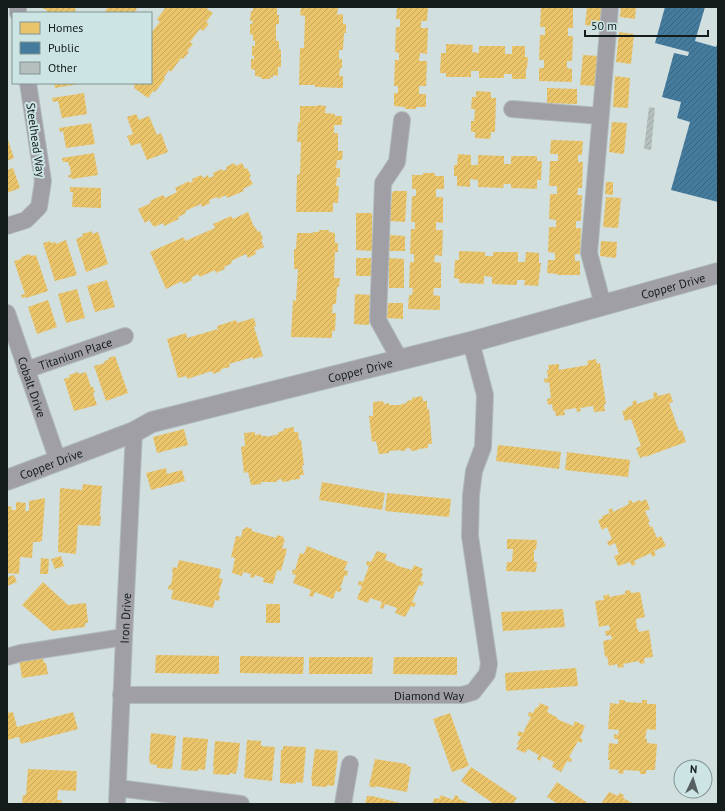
<svg xmlns="http://www.w3.org/2000/svg" width="725" height="811" viewBox="0 0 725 811" font-family="'PT Sans',sans-serif">
<style>
.homes{fill:url(#homes-hatch)}
.public{fill:url(#public-hatch)}
.building{fill:url(#building-hatch)}
.lines{fill:none;stroke-linecap:round;stroke-linejoin:round}
.minor-casing{stroke:#b0bbbb;stroke-width:18}
.tertiary-casing{stroke:#b0bbbb;stroke-width:22}
.minor{stroke:#a19fa6;stroke-width:16}
.tertiary{stroke:#a19fa6;stroke-width:20}
.labels{text-anchor:middle;dominant-baseline:central;stroke-width:4;stroke-linejoin:round;paint-order:stroke}
.street-label{font-size:12px;fill:#131c1b;stroke:#cce5e4}
</style>
<defs>
<pattern id="homes-hatch" width="6" height="6" patternUnits="userSpaceOnUse"><rect width="6" height="6" fill="#e9c46a"/><path d="M-1 1l2-2M0 6l6-6M5 7l2-2" fill="none" stroke="#c7a85b"/></pattern>
<pattern id="public-hatch" width="6" height="6" patternUnits="userSpaceOnUse"><rect width="6" height="6" fill="#457b9d"/><path d="M-1 1l2-2M0 6l6-6M5 7l2-2" fill="none" stroke="#38647f"/></pattern>
<pattern id="building-hatch" width="6" height="6" patternUnits="userSpaceOnUse"><rect width="6" height="6" fill="#b4bfbe"/><path d="M-1 1l2-2M0 6l6-6M5 7l2-2" fill="none" stroke="#9aa4a3"/></pattern>
</defs>
<rect width="100%" height="100%" fill="#d2dfdf"/>
<path class="homes" d="M43,7H75L76,13H47L46,9H43Z
M108,7H138L135,11L138,13H104Z
M166,7H208L207,9L213,13L206,22L209,24L203,31L200,29L190,42L193,44L187,51L189,52L183,59L181,58L171,72L169,70L164,77L165,79L155,92L153,91L148,98L134,88L135,86L131,83H151V33L160,22L157,19Z
M253,7H277V15H279V24H276V41H279V49L281,50V67H278V76L273,75V78L270,77V79H261V77L255,76V70L251,69V59H254V56H252V46H255V40L253,41V35L250,34V24H252L253,21H250L251,11H253Z
M301,7H338L337,15L343,14V24H346V33H344L343,50H339V59H342V68H340L339,76H343V88L315,87V85H299L300,48H304L305,16L300,15Z
M397,7H428L427,21H421V28H428L427,54L420,53L419,61H427L426,86H419V94H426V107H416V109H405V107L394,106V93H398V86H394L395,60H399V53L395,52L396,27H400V19H396Z
M541,7H573V28H568V36H573L572,61H567V68L572,69V82L539,81V68H544V60H539L540,35H545V27H540Z
M587,7H602L601,27L585,25Z
M621,7H636L635,19L620,17Z
M619,32L634,34L631,64L616,62Z
M446,44L473,45L472,52L479,53V46H505V54H512V46H525V57H528L527,68H526V79H512V74H504V78H479V71H471V77H446V73H440L441,53H446Z
M583,55L598,56L595,86L580,85Z
M615,76L630,78L628,108L613,107Z
M54,83H79V84L55,88Z
M547,88L577,89V104L547,103Z
M476,91L491,92V98H496L495,132H491L490,139L475,138V132H471V121H474L475,109H471L472,97H476Z
M84,93L87,114L62,118L58,101L53,102L52,98Z
M318,105L326,106L325,113L335,114V116H342V125H334V133H338V151H343L342,160H337L336,168H340V177H337L336,186H339L338,203H333V212H296L297,175L300,174L301,142H297L298,122L300,123V106H318Z
M136,114L139,120L149,116L157,135L161,133L168,152L147,160L140,143L131,146L127,136L133,134L127,117Z
M612,122L627,123L624,154L609,152Z
M91,123L95,144L66,148L63,131L60,132L59,128Z
M7,137L14,158L7,161Z
M551,140L583,141L582,155H578V162H583L582,188H578L577,195H582L581,221H576V228H581L580,254H575V261H580V275H557L558,274L547,273L548,260H555V253L548,252L549,227H556V220L549,219L550,194H557V186H549L550,161H558V154H550Z
M94,153L98,175L72,179L71,177L69,178L68,175H71L70,166H69L68,162H63L62,158Z
M458,154L471,155V165H478V155L504,156V164H511V156H537V161H542L541,180H537V189L511,188V184H504L503,188L478,187V180L470,179V187L457,186V176H454V165H457Z
M234,163L236,166L242,163L245,169L247,168L251,176L249,177L253,184L243,189L244,191L227,198L226,195L218,199L217,197L209,200L210,203L202,207L201,204L185,211L186,213L178,217L179,219L164,226L163,223L154,227L149,220L145,223L138,209L151,203L150,201L163,195L165,198L177,192L175,188L189,181V183L193,181L192,179L201,175L203,178L208,175L209,178L214,176L213,173L222,169L223,171L227,169L226,167Z
M13,168L20,188L7,193V170Z
M423,173H435V176H444V189H436V197H443V223L436,222V230H443L442,256L435,255L434,262L441,263V288H434L433,295L440,296V310L408,309L409,295H412L413,288H409L410,262H414V254H410L411,229H415V222H411L412,196H416V189H412V175H423Z
M606,182H613V195L605,194Z
M70,187L101,188V208L72,207L73,192H70Z
M394,191H407L405,222L390,221L392,193Z
M606,197L621,198L618,228L603,227Z
M248,212L254,227H255L258,232L260,231L263,239L261,240L264,247L255,251L256,254L248,258L246,254L231,261L232,263L224,267L225,269L216,273L215,270L200,277L198,274L191,278L192,280L183,284L182,281L166,289L150,252L184,237L185,241L215,228L213,224L231,216L233,219Z
M356,213H372V251L356,250Z
M319,230H329V232L335,233V243H338V252H335L334,278H340L339,287H337L336,304H333L332,313H336L335,331H332V338L291,337L293,300L296,301L298,269H294V249H296L297,233H313V232H319Z
M92,231V234L98,232L108,264L86,272L76,239L83,236L82,234Z
M390,235L405,236V251H389Z
M66,240L77,275L55,281L43,243L50,241L51,243L55,242L56,244Z
M601,241L617,242L616,258L600,256Z
M459,251L485,252V256H493V252H518V262H525L526,252L539,253V263H541L538,286L524,285L525,280H517V285L492,284V277L484,276V284L459,283V279L454,278L455,260H459Z
M30,254L31,256L36,255L48,291L26,298V297L22,298L21,295L25,294L14,261L21,259V257Z
M356,258H371V276H356Z
M389,258L404,259V288H389Z
M107,280L115,307L95,312L87,286Z
M77,289L85,318L66,323L58,294Z
M355,294L370,295L369,325L354,324Z
M48,300L57,327L37,334L28,307Z
M388,303H403V319L387,318Z
M254,318L256,326L254,327L263,356L253,359V357L229,364L230,367L221,369V371L213,374L212,371L187,379V376L178,378L167,339L186,333L187,338L218,329L217,326L236,320L237,323Z
M115,356L128,393L106,401L94,366L105,363L104,361L109,360L108,358Z
M596,359L597,364L600,363L606,404H604L605,411L594,412L593,406L580,408L581,411L577,412L576,408L564,410L565,415L556,416L555,411H553L552,404L548,405L547,399L551,398L549,382L545,383L544,379L548,378L547,370H549L548,365L559,364V370L588,365L587,361Z
M78,372L79,374L86,372L91,387H93L95,392L93,393L97,405L74,411L64,379L70,377L69,375Z
M656,392L658,396L670,393L673,402L669,403L679,431L682,430L686,442L645,457V456L640,458L636,448L641,446L631,419L625,421L622,411L626,410V408L633,405L632,402L636,400L637,404L654,398L653,393Z
M422,396L423,401H427V409H429L432,444H428V448L418,449V450L411,451L410,448L405,449V451H401V450L389,451V453L379,454L376,441L372,442L369,416H373V402L383,401L384,404L389,403V405H401V404L407,403V401L412,400V398Z
M294,427V432H298L299,440H301L304,465H302L304,475H300V479L290,480V481L282,482V479L277,480V482H261V484L251,485L248,472L244,473L241,447L245,446L244,433L255,432V435L261,434V436H267V437L279,434L278,432L284,431L283,429Z
M184,429L188,445L157,453L153,437Z
M498,445L561,452L559,469L496,461Z
M567,452L630,460L628,477L565,470Z
M166,468L167,474L182,470L185,481L151,490L146,473Z
M322,482L385,493L382,510L319,500Z
M83,484L102,486L100,515L101,517L100,526L78,525L76,554L58,552L60,488L82,490Z
M387,493L451,499L449,517L385,511Z
M45,498L42,541H40V542H33L32,558L20,557L19,574L7,573V506L12,507L11,510H16V502L26,503L25,511H29V501Z
M646,499L650,509L645,511L650,522H648L650,527L652,526L657,538L661,536L666,546L654,551L656,555L652,557L651,553L634,561L636,564L632,566L630,562L618,566L614,556L619,554L615,543L609,546L607,542L612,539L607,527L602,530L598,520L603,518L602,516L610,513L608,510L612,508L613,512L629,504L628,501L631,500L633,503L640,500L641,502Z
M246,527L252,529V531L276,538L277,535L284,537L283,539L285,540L282,548L287,549L281,571L277,570L273,584L263,582L264,578L255,575L254,578L250,577L251,574L243,572L242,576L232,573L235,558L231,557L236,536L241,537L243,529H245Z
M507,539L537,540L536,550H534V562H537L536,572L506,571L507,562H512L513,549H507Z
M307,546L348,562L344,570L348,571L347,576L345,575L340,588H342L340,592L336,591L333,599L315,592L313,597L309,596L311,590L293,583L296,575L292,574L293,569L295,570L300,553L304,554Z
M377,551L387,554L385,560L396,564L395,565L412,570L414,565L423,569L421,573L423,574L420,581L424,582L422,586L419,585L412,602L416,603L414,607L411,606L405,617L395,613L397,608L385,604L383,609L380,608L382,602L370,598L368,603L357,599L362,586L358,585L359,581L363,582L369,566L366,565L367,561L371,562Z
M61,556L64,566L55,569L51,559Z
M41,558L49,559L48,574H40Z
M179,560L221,569L219,578L223,579L218,595L220,596L219,601L215,600L213,608L171,599L173,590L168,589L169,585H171L173,573L172,572L173,567L177,568Z
M14,575L17,582L7,586V577Z
M43,582L68,605L86,603L88,623H85V627L52,631L22,605Z
M630,590L631,593L640,592L645,617L636,619L637,629H638L639,632L649,630L653,657L644,658L645,663L640,664L639,661L623,664L624,667L618,668L617,664L609,666L607,656L605,657L603,641L612,639L611,635L606,636L605,631L610,630L609,625L599,627L595,601L604,600L603,596L609,594V597L625,594V591Z
M266,604H280V623H266Z
M563,609L565,627L503,631L501,612Z
M42,655L44,663H46L48,674L22,678L19,658Z
M156,655L219,656V674L155,673Z
M240,656L304,657L303,674L240,673Z
M309,657H373L372,674H309Z
M394,657H457V675L393,674Z
M576,668L578,686L506,691L505,673Z
M619,700H625V702L642,703V700H647V704H656V730L647,729L645,739H647V743L657,744L655,770H646V774H640V771L624,770L623,774L618,773L619,770L609,769L610,760H608L609,743L618,744V739H614V734L618,735L619,730L608,729L610,703L619,704Z
M540,703L549,707L547,712L558,718L557,719L573,726L575,721L585,726L580,738L583,740L581,743L578,741L569,757L572,759L571,762L567,761L561,772L552,767L554,762L542,756L540,761L537,759L539,755L528,749L525,753L516,749L519,745L517,744L521,737L517,735L519,731L523,733L531,717L528,716L529,712L533,713L536,707L538,708Z
M13,712L17,727L73,712L78,729L21,744L19,737L7,740V713Z
M450,713L469,766L452,772L433,719Z
M151,733L176,736L172,769L157,768V765L150,764V761H149Z
M183,737L208,739L205,770L198,769V771L181,770Z
M247,740L261,741V746L275,747L272,781L244,778Z
M215,741L240,743L237,771H236V774L230,773L229,775L213,774L214,767H213Z
M283,746L306,747L303,783L296,782V784L280,783L281,750H283Z
M315,749L338,751L337,755H338L334,786L327,785V787L312,786V780H311Z
M375,759L407,764V766L411,767L407,792L375,786V788L369,786Z
M471,767L517,798L513,804H494L461,781Z
M28,769L77,771L76,791L58,790L57,800H62L61,804H22L23,795H26Z
M557,782L589,804H558L547,797Z
M609,792L618,796L619,793L624,795L623,798L634,804H601Z
M441,795L453,800L455,795L458,796L459,799L471,804H433L434,798L439,799Z
M367,796H372L400,803L399,804H365Z"/>
<path class="public" d="M665,7H705L695,41L716,47L718,42V202L671,190L690,122L677,118L681,102L662,97L674,53L688,56L689,52L655,43Z"/>
<path class="building" d="M649,107L655,108L651,150L644,149Z"/>
<g class="lines">
<g class="minor-casing">
<g id="minor">
<path d="M18,7V13"/>
<path d="M512,109L600,116"/>
<path d="M7,226L26,220L39,207L43,181L28,83"/>
<path d="M603,305L589,253L610,7"/>
<path id="s1" d="M7,313L58,461"/>
<path d="M400,360L378,320L383,183L397,162L402,120"/>
<path id="s2" d="M26,370L125,336"/>
<path d="M7,657L21,653L124,637"/>
<path id="s3" d="M121,695H462L473,692L487,674L489,664L470,536L471,495L474,471L483,447L485,395L471,342"/>
<path d="M118,788L241,804"/>
<path id="s4" d="M117,804L124,637L134,432"/>
<path d="M343,804L350,764"/>
</g>
</g>
<g class="tertiary-casing">
<g id="tertiary">
<path id="s5" d="M7,480L134,432L152,422L471,342L718,273"/>
</g>
</g>
<use href="#minor" class="minor"/>
<use href="#tertiary" class="tertiary"/>
</g>
<g class="labels">
<g class="street-label">
<text transform="translate(36 140) rotate(82)">Steelhead Way</text>
<text stroke="none"><textPath href="#s5" startOffset="695">Copper Drive</textPath></text>
<text stroke="none"><textPath href="#s2" startOffset="52">Titanium Place</textPath></text>
<text stroke="none"><textPath href="#s5" startOffset="371">Copper Drive</textPath></text>
<text stroke="none"><textPath href="#s1" startOffset="78">Cobalt Drive</textPath></text>
<text stroke="none"><textPath href="#s5" startOffset="47">Copper Drive</textPath></text>
<text stroke="none"><textPath href="#s4" startOffset="186">Iron Drive</textPath></text>
<text stroke="none"><textPath href="#s3" startOffset="308">Diamond Way</textPath></text>
</g>
</g>
<rect width="725" height="811" fill="none" stroke="#131c1b" stroke-width="16"/>
<rect x="12" y="12" width="140" height="72" fill="#cce5e4" stroke="#829594"/>
<rect x="20" y="22" width="20" height="12" fill="#e9c46a" stroke="#829594"/>
<text x="48" y="32" font-size="12" fill="#131c1b">Homes</text>
<rect x="20" y="42" width="20" height="12" fill="#457b9d" stroke="#829594"/>
<text x="48" y="52" font-size="12" fill="#131c1b">Public</text>
<rect x="20" y="62" width="20" height="12" fill="#b4bfbe" stroke="#829594"/>
<text x="48" y="72" font-size="12" fill="#131c1b">Other</text>
<g transform="translate(693 779) rotate(4)"><circle r="19" fill="#cce5e4" stroke="#829594"/>
<path d="M0-3L7 15L0 10L-7 15Z" fill="#566060"/>
<text y="-6" font-size="11" font-weight="bold" text-anchor="middle" fill="#131c1b">N</text>
</g>
<path d="M585 30v6h123v-6" fill="none" stroke="#131c1b" stroke-width="2"/>
<text x="591" y="30" font-size="12" fill="#131c1b" stroke="#cce5e4" stroke-width="3" paint-order="stroke">50 m</text>
</svg>
